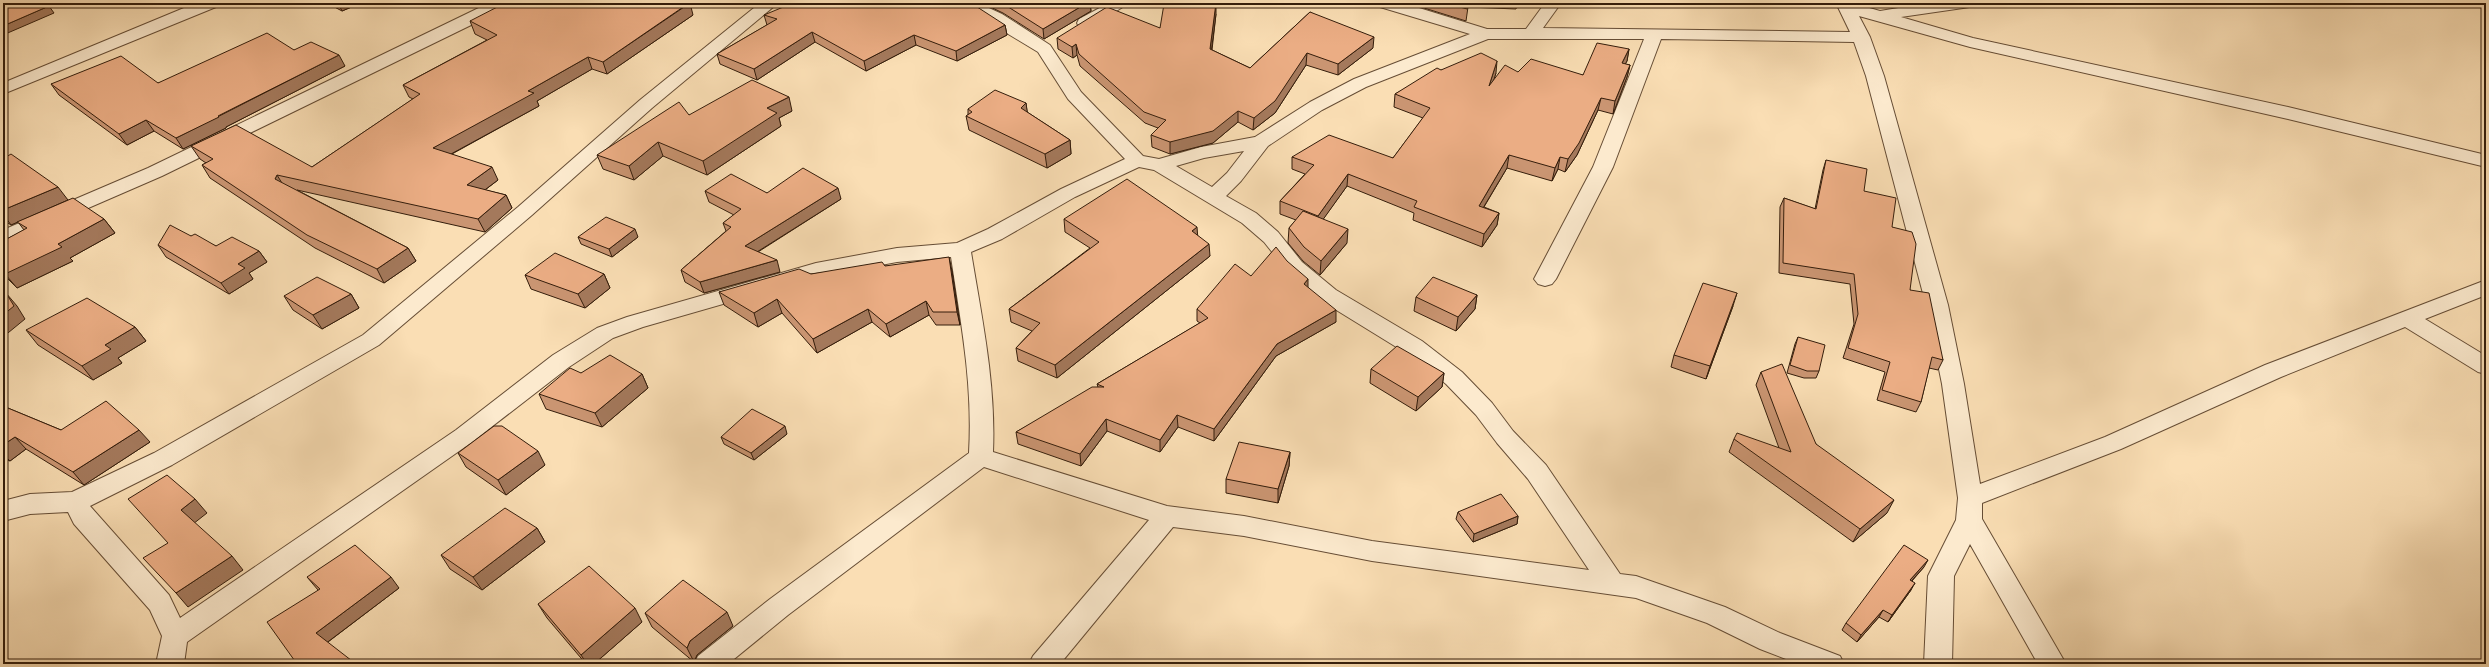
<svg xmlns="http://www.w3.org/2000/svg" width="2489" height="667" viewBox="0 0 2489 667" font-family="'EB Garamond',serif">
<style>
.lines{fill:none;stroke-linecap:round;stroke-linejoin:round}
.minor-casing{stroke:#664d35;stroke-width:2}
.minor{fill:#fceace;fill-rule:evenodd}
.wall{fill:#ca9572;stroke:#341d0b}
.shaded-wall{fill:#a4795c;stroke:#341d0b}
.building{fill:#ebad84;stroke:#341d0b}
</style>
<rect width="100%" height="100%" fill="#fadeb4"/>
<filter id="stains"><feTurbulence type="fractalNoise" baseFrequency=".005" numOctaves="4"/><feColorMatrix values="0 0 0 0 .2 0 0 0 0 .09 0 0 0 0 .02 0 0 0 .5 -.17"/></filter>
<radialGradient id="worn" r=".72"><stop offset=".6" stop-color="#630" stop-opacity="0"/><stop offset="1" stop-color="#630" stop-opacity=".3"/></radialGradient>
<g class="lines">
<g class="minor-casing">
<path id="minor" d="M196,3H218L216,7L3,94V83Z
M489,3H510L508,7L162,176L3,245V230L148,168Z
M760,3H778L652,108L532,215L379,345L172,465L90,506L169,595L180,618L456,430L553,355L597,328L627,317L816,263L897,248L957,243L988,229L1061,189L1125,159L1068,99L1038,52L957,3H978L1002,14L1050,45L1081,92L1143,156L1159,159L1201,147L1255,137L1310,102L1354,79L1470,34L1380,7L1378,3H1403L1487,29H1526L1545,3H1561L1543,28L1850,32L1836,3H1852L1880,11L1929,3H1971L1969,7L1963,8L1901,17L1973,38L2288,107L2486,155V167L2288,119L1970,47L1859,16L1870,37L1884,76L1948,305L1964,384L1980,484L2105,437L2265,365L2486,280V295L2425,319L2486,356V374L2478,372L2405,327L2281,377L2121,449L1982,503V519L2066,664H2038L1970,544L1954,576L1952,664H1924L1928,576L1956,520L1958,498L1942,384L1926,305L1866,76L1854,42L1661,39L1613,167L1556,279L1552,284L1545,286L1538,284L1534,279L1593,167L1644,39H1488L1366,87L1322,110L1268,146L1241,181L1226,196L1256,213L1278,232L1302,262L1336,290L1422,341L1462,372L1492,403L1513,431L1546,465L1620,574L1636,576L1725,607L1780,633L1840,656L1844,664H1799L1760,649L1707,623L1636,598L1372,561L1244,536L1173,527L1060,664H1029L1033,656L1149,520L984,467L788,615L728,664H694L698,656L770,599L969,453C973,384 961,324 951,257L897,262L817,277L643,327L613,338L569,367L472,442L187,642L184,664H156L162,636L150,610L74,524L68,512L30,514L3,521V501L30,494L72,492L154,453L363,335L518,207L640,100ZM1244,151L1227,173L1212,187L1176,166L1204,158ZM1139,167L1154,170L1242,223L1264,242L1288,272L1320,300L1406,353L1446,384L1476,415L1497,443L1528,479L1589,570L1372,541L1244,516L1167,506L993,452C996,384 982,319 971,252L1002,239L1075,197Z
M1109,3H1129L1091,27H1079L1077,23L1079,19Z"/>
</g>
<use href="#minor" class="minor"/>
</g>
<path class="wall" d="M327,3H361L342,11Z
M982,3H1090L1091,11L1044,39L1003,13Z
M1408,3H1518L1516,9L1468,7L1466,21Z
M1310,12L1373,48L1338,75L1306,65L1275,113L1253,130L1238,122L1213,143L1170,154L1152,147L1151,135L1158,128L1145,123L1080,66L1077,55L1073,58L1058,49L1057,38L1160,28L1216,14L1212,50L1250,68Z
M693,15L607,74L592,69L537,101L539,106L452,154L498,180L485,190L506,195L512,208L485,232L297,190L408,248L416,261L384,283L315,248L210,178L202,165L206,163L200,159L191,146L312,167L413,99L409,97L403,85L487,40L475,34L470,21Z
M764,15L1005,25L1007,35L957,61L916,45L866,71L815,42L757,80L720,64L717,54L767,25Z
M1629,49L1627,61L1625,64L1630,65L1627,77L1613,114L1598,110L1577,155L1565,172L1558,169L1552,181L1507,168L1484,207L1499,213L1497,225L1482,247L1413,220L1414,213L1347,186L1323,219L1347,243L1320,275L1303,261L1288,243L1289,228L1296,220L1280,214V201L1305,174L1292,169V157L1393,158L1423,118L1394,107L1395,94L1441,70L1496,73L1493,81L1518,72L1583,75Z
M294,50L345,66L226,127V128L183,149L154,131L127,145L59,95L51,84L158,83Z
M1026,103L1027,112L1070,140L1071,154L1047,168L969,130L966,116L968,115V109Z
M792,111L779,118L781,126L707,175L663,156L634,180L603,169L597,155L689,115Z
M3,154L68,200L104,219L115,233L70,258L73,261L17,288L3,274V241L24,230L18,222L11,225L3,220Z
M1826,160L1864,191L1892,227L1910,290L1943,360L1938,370L1929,368L1921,402L1916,412L1877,400L1885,372L1843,358L1854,324L1850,284L1779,273L1780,207L1784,198L1815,209L1823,170Z
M705,191L767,193L841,199L758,252L780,272L704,293L685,282L681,270L726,231L723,223L734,215L709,202Z
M1064,219L1197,235L1210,256L1057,378L1018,361L1016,348L1032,331L1011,322L1009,309L1090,248L1065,232Z
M191,236L216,246L259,251L267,262L249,273L253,279L229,294L166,257L158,245Z
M578,237H638L612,257L581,244Z
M885,266L952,271L960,325H936L929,315L890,337L872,322L817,353L782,313L758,327L724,305L719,292L811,274Z
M604,274L610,288L585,308L531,289L525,275Z
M1251,276L1308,287L1336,322L1276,356L1214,441L1178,427L1160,452L1107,431L1081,466L1018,444L1016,432L1098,387L1097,384L1200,323L1197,321V309Z
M351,294L359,308L322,329L293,310L284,296Z
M1477,295L1475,309L1456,331L1414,311L1416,297Z
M1733,306L1706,379L1671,367L1674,355Z
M135,327L146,341L118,358L122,363L93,380L38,345L26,330Z
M1798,337L1819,371L1816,378H1804L1787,373L1795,344Z
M1371,369L1444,373L1442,387L1416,411L1370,383Z
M1761,372L1816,444L1887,513L1853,542L1729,452L1734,439L1779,448L1756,385Z
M581,373L642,374L648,388L602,427L546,409L539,394Z
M3,406L61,430L150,442L84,485L26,449L10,461L3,459Z
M787,434L754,460L724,444L721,437Z
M1290,452L1289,466L1278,503L1226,493V479Z
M458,453L545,465L506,495L466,467Z
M1458,512L1518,516L1517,524L1473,542L1456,519Z
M537,528L545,542L482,590L450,569L441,555Z
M1924,567L1912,581L1911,590L1888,622L1879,617L1857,642L1842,630L1846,623Z
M307,577L399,588L328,642L297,664L318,590Z
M538,604L642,622L594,664H586L547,618Z
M645,613L733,626L697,655L694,662L652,627Z"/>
<path class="shaded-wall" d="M338,3H361L342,11Z
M690,3L693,15L607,74L603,62Z
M1087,3H1090L1091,11L1044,39L1043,29Z
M1216,3V14L1210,61V49Z
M49,6L54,13L3,35V26Z
M1005,25L1007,35L957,61L956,51Z
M812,32L815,42L757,80L754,69Z
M914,35L916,45L866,71L864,61Z
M1374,37L1373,48L1338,75V64Z
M1076,44L1077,55L1073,58L1072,47Z
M1629,49L1627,61L1619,75L1622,63Z
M1307,53L1306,65L1275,113L1253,130L1254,118Z
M339,55L345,66L226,127V128L183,149L176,138Z
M588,57L592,69L537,101L539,106L440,160L433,148L528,91Z
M1497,61L1496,73L1488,98L1489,86Z
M1630,65L1627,77L1613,114L1615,101Z
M789,97L792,111L779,118L781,126L707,175L703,161L767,108Z
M1601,98L1598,110L1577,155L1565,172L1568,159Z
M1026,103L1028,117L1021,108Z
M1238,111V122L1213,143L1170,154V142Z
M146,120L154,131L127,145L119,134Z
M1070,140L1071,154L1047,168L1045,154Z
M658,142L663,156L634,180L629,166Z
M1509,155L1507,168L1477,218L1479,206Z
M1560,157L1558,169L1552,181L1555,168Z
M492,167L498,180L474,198L467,185Z
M1348,174L1347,186L1317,228L1318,216Z
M277,175L285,188L275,179Z
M58,187L68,200L11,225L3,214V210Z
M838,188L841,199L749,257L745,246Z
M506,195L512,208L485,232L478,219Z
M1499,213L1497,225L1482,247L1484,234Z
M104,219L115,233L70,258L73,261L17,288L5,274L58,244Z
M1197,227L1198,240L1192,231Z
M635,229L638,237L612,257L609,249Z
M1348,229L1347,243L1320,275L1321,261Z
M1209,244L1210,256L1057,378L1055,365Z
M408,248L416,261L384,283L377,269Z
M259,251L267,262L249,273L253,279L229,294L221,283L238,264Z
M949,257L952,271L960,325L957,312Z
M777,260L780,272L704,293L700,282Z
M604,274L610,288L585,308L578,294Z
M1308,279V291L1304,284Z
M6,293L17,306L25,319L3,337V315Z
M1737,293L1733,306L1706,379L1710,366Z
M351,294L359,308L322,329L313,315Z
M1477,295L1475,309L1456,331L1458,317Z
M777,299L782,313L758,327L754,313Z
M926,301L929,315L890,337L886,324Z
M868,309L872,322L817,353L813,339Z
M1336,310V322L1276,356L1214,441V429L1277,344Z
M135,327L146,341L118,358L122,363L93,380L82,366L105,345Z
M1444,373L1442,387L1416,411L1418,397Z
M642,374L648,388L602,427L595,413Z
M1177,415L1178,427L1160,452V440Z
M1106,419L1107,431L1081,466L1080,454Z
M785,426L787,434L754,460L751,453Z
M139,430L150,442L84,485L73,472Z
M15,437L26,449L10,461L3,454V445Z
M538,451L545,465L506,495L498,480Z
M1290,452L1289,466L1278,503V489Z
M195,499L207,513L193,524L181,510Z
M1894,500L1887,513L1853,542L1860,529Z
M1518,516L1517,524L1473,542L1474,534Z
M537,528L545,542L482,590L473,577Z
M232,556L243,570L188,607L176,593Z
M1928,560L1924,567L1906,587L1910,580Z
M391,577L399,588L325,644L316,633Z
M1915,583L1911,590L1888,622L1892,615Z
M635,608L642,622L594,664H587L581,655Z
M1883,610L1879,617L1857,642L1861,635Z
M727,612L733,626L697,655L694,662L687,648L690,641Z"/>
<path class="building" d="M3,3H45L49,6L3,26Z
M505,3H689L603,62L588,57L528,91L534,93L433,148L492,167L467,185L506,195L478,219L277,175L275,179L408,248L377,269L307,235L202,165L213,159L191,146L236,125L312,167L420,94L403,85L497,35L470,21Z
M793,3H971L1005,25L956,51L914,35L864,61L812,32L754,69L717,54L777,19L764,15Z
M1002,3H1087L1043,29Z
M1216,3L1210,49L1250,68L1310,12L1374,37L1338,64L1307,53L1275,101L1254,118L1238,111L1213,131L1170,142L1151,135L1166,120L1144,112L1079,54L1076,44L1072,47L1057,38L1107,7L1160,28L1164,4Z
M1446,3H1468L1467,9Z
M267,33L294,50L311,42L339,55L218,116L219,117L176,138L146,120L119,134L51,84L121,56L158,83Z
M1597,43L1629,49L1622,63L1630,65L1615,101L1601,98L1579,143L1568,159L1560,157L1555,168L1509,155L1479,206L1499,213L1484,234L1414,207L1417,201L1348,174L1318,216L1280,201L1314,165L1292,157L1329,135L1393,158L1430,108L1395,94L1437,68L1441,70L1481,53L1497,61L1489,86L1505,65L1518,72L1531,59L1583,75Z
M752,80L789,97L767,108L777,113L703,161L658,142L629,166L597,155L679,102L689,115Z
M995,90L1026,103L1021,108L1070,140L1045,154L966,116L972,112L968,109Z
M3,154L6,157L11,154L58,187L3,210Z
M1826,160L1867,169L1864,191L1896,198L1892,227L1912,232L1916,244L1910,290L1929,293L1943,360L1932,357L1921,402L1882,390L1890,362L1848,348L1858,314L1854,274L1783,263L1784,198L1816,209Z
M803,168L838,188L745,246L777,260L700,282L681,270L731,227L723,223L741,209L705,191L731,174L767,193Z
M1127,179L1197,227L1192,231L1209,244L1055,365L1016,348L1040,323L1009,309L1099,242L1064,219Z
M73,198L104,219L58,244L62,247L5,274L3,271V241L27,228L17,222Z
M1303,211L1348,229L1321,261L1304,247L1289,228Z
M606,217L635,229L609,249L578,237Z
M170,225L191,236L195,234L216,246L232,237L259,251L238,264L245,268L221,283L158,245Z
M1276,247L1287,261L1308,279L1304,284L1336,310L1277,344L1214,429L1177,415L1160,440L1106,419L1080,454L1016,432L1092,387H1104L1097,384L1208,318L1197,309L1235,264L1251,276Z
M555,253L604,274L578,294L525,275Z
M949,257L957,312H933L926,301L886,324L868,309L813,339L777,299L754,313L719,292L799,269L811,274L882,262L885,266Z
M317,277L351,294L313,315L284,296Z
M1433,277L1477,295L1458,317L1416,297Z
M1703,283L1737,293L1710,366L1674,355Z
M6,293L14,306L3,315V295Z
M87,298L135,327L105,345L111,349L82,366L26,330Z
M1798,337L1825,345L1819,371H1807L1790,365Z
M1397,346L1444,373L1418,397L1371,369Z
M610,355L642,374L595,413L539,394L570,368L581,373Z
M1782,364L1816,444L1894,500L1860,529L1734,439L1737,433L1791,452L1761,372Z
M106,401L139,430L73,472L15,437L3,445V406L61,430Z
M752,409L785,426L751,453L721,437Z
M494,426H502L538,451L498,480L458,453Z
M1239,442L1290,452L1278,489L1226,479Z
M167,475L195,499L181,510L232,556L176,593L143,558L168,543L128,499Z
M1501,494L1518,516L1474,534L1458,512Z
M505,508L537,528L473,577L441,555Z
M355,545L391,577L316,633L356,664H297L267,622L320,589L307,577Z
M1904,545L1928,560L1910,580L1915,583L1892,615L1883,610L1861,635L1846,623Z
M589,566L635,608L581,655L538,604Z
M683,580L727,612L690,641L687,648L645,613Z"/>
<rect width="2489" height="667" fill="none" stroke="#fadeb4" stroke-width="16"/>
<rect x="4" y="4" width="2481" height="659" fill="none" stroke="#341d0b" stroke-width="2"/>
<rect x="8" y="8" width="2473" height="651" fill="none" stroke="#341d0b"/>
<rect width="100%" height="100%" filter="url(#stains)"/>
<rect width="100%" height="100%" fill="url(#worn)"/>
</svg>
